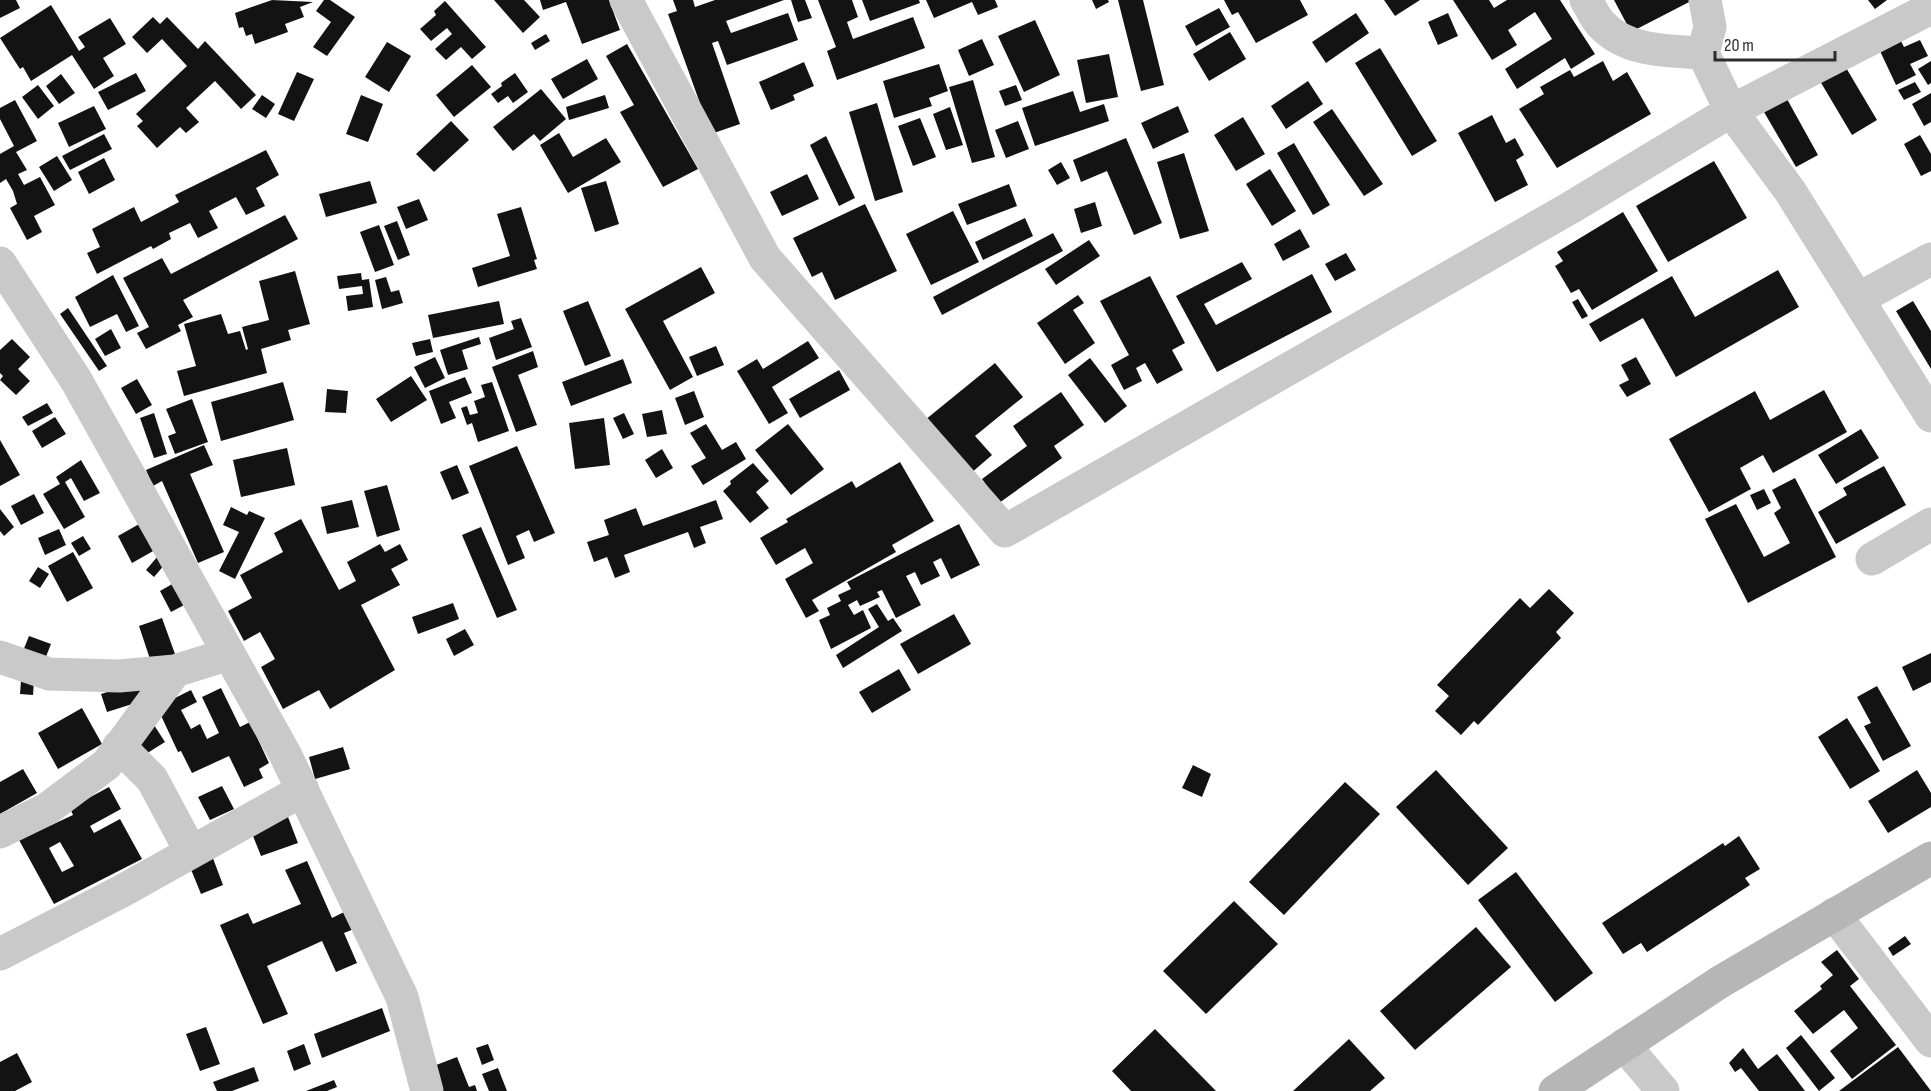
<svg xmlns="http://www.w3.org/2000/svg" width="1931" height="1091" viewBox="0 0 1931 1091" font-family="'Sofia Sans Condensed',sans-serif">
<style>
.building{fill:#131313;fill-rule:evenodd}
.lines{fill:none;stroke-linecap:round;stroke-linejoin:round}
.street{stroke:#c9c9c9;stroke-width:33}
.secondary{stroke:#b6b6b6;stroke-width:33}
</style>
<rect width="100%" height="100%" fill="#fff"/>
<path class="building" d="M0,0H16L20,8L0,18Z
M272,0L313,2L300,7L304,17L285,24L288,32L255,44L252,34L246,36L243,27L239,28L235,13Z
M324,0H330L355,17L327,56L313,47L331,22L316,11Z
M494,0H524L540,17L523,33Z
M540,0H609L620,30L582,44L566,2L543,10Z
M673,0H693L695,7L715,0H784L726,21L731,33L788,13L798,40L727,65L718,41L712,43L740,124L711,134L668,14L677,11Z
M791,0H805L812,18L798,22Z
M818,0H852L858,17L847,22L853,39L913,17L925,48L837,80L827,51L836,47Z
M862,0H919L920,3L870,21Z
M926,0H995L998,7L978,15L972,2L934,18Z
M1092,0H1108L1109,2L1096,9Z
M1118,0H1143L1164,85L1141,91Z
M1224,0H1300L1308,15L1256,43L1238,12L1232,15Z
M1384,0H1420L1395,16Z
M1453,0H1489L1494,8L1507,0H1560L1595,54L1571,69L1565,58L1517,89L1505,69L1552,39L1535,12L1508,30L1517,45L1492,60Z
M1614,0H1693L1631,32Z
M1868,0H1887L1875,9Z
M445,1L486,47L472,59L461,47L446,60L435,49L452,34L447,28L431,41L420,29L436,15L434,11Z
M51,5L79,51L85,47L78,37L110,18L126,44L103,58L114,76L94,89L72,55L31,81L23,67L20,69L0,38Z
M1219,8L1230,27L1196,46L1185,26Z
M1356,13L1369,33L1326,63L1312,42Z
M1448,13L1458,36L1438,45L1428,22Z
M153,17L160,24L167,17L198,49L205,41L256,95L241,109L215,81L186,108L199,122L186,133L180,127L157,148L137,126L143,121L136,114L187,66L162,39L147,53L132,37Z
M1035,20L1060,75L1024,92L998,36Z
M1230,32L1246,59L1209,81L1193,54Z
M546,34L550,41L535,50L531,43Z
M982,39L994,65L969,76L958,50Z
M1920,40L1928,56L1910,64L1916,75L1896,85L1880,51L1901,41L1904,47Z
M387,42L411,56L389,92L365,77Z
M627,44L698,169L663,187L620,112L634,105L606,56Z
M1380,48L1437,141L1412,156L1355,63Z
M1109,54L1118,97L1086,103L1077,60Z
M587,59L598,79L563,99L551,79Z
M1603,61L1613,81L1627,72L1651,114L1557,168L1519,109L1544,94L1540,87L1570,70L1574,77Z
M1931,61V83L1928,85L1918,69Z
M804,62L814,86L793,95L795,100L771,110L759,82Z
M939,64L948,91L929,98L932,106L894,118L883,81Z
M472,65L491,87L454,117L436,95Z
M1845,66L1877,120L1852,135L1820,81Z
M297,72L314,79L294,121L278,114Z
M136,73L146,91L108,110L98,92Z
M515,73L528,92L513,103L508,96L498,103L491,94L502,86L501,83Z
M61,74L75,93L59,104L46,86Z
M973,80L995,157L972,163L949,87Z
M1308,81L1323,104L1286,129L1271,106Z
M1915,82L1921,92L1904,100L1898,90Z
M38,85L54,106L38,119L22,97Z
M1016,85L1022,100L1005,106L999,91Z
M541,89L566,119L540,141L534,134L513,151L493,127Z
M1073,91L1080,112L1104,104L1109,121L1035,146L1022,108Z
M1931,93V122L1924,126L1912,104Z
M262,95L275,104L266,118L252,109Z
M361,95L383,104L368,142L346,134Z
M605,95L609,108L569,120L566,107Z
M1787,99L1818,155L1796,167L1764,112Z
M15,100L37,141L16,152L27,170L18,174L24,185L40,177L55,205L34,216L42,232L27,240L10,208L17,204L13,191L6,179L0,183V154L14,146L0,119V108Z
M877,103L903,192L875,201L849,112Z
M94,106L106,129L69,147L58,123Z
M1178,106L1189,132L1153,149L1141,123Z
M950,107L963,145L946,150L933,114Z
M1332,109L1383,184L1364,196L1313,122Z
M1492,115L1506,143L1515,138L1524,155L1516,160L1528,185L1495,202L1458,133Z
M1243,117L1265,154L1236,171L1214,135Z
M920,118L936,157L913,166L898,126Z
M451,121L469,140L434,172L416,154Z
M1018,121L1029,149L1006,158L995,130Z
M559,133L573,157L606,138L621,162L568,193L540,145Z
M104,134L112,149L70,170L62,156Z
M1920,135L1931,154V171L1921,176L1904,144Z
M826,136L855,198L839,206L810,145Z
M1126,138L1162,223L1134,235L1107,171L1081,182L1073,160Z
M1294,143L1330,205L1313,215L1277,153Z
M266,150L279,175L256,188L265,206L246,215L236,197L209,211L218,228L198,238L190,223L169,233L171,239L153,249L151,246L97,274L87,253L100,247L92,229L134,207L141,222L179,202L175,195Z
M1184,153L1209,231L1180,239L1157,162Z
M57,156L72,180L54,191L39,167Z
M104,158L115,180L89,194L78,172Z
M1714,161L1747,218L1668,262L1636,206Z
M1061,162L1070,178L1057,185L1048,170Z
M1270,169L1296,211L1272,226L1246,184Z
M807,174L819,199L782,216L770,192Z
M370,181L377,203L326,217L319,194Z
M606,181L619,224L595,232L581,188Z
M1009,184L1017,206L967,225L958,204Z
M419,199L428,220L406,229L397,207Z
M1095,202L1102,226L1081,233L1074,209Z
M865,204L897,271L835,300L822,272L812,277L793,238Z
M521,207L537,259L534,260L537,269L478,287L472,268L510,256L497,214Z
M953,211L979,262L931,285L906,234Z
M1623,212L1658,271L1592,310L1579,289L1571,293L1555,266L1563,261L1557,252Z
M285,215L298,239L183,300L193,317L178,325L181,331L146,349L137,333L149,327L123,278L162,258L171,274Z
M1025,218L1033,236L983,260L975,242Z
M397,221L410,255L398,260L384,226Z
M379,225L394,265L375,272L360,232Z
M1300,229L1310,247L1283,261L1274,244Z
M1053,233L1063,251L942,315L933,297Z
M1089,240L1100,256L1056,285L1045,269Z
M1346,253L1356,270L1335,281L1325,264Z
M1242,262L1252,279L1204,304L1216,325L1312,274L1332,312L1217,372L1176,296Z
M701,267L715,293L663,321L693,377L670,390L625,309Z
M1778,270L1799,307L1676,377L1643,318L1600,342L1589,324L1672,276L1695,317Z
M295,271L310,324L288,330L291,340L261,349L267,373L184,396L177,371L196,366L184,324L221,314L228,334L240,331L246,350L248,349L242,327L269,320L259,281Z
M361,273L362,280L369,279L373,307L348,311L346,296L363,294L362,286L339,289L337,276Z
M113,275L139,326L126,332L117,314L90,327L75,297Z
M1150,276L1185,343L1172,350L1183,370L1157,384L1145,363L1136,368L1142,381L1124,390L1111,365L1129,355L1100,301Z
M386,277L391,292L399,290L403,303L382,309L375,280Z
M1078,295L1084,303L1073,310L1095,343L1065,364L1037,323Z
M1578,299L1588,316L1582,319L1572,302Z
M499,301L504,324L433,338L428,315Z
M588,301L611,356L585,366L563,311Z
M1913,301L1931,331V369L1896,311Z
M68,308L107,366L99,371L60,314Z
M521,318L532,347L496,360L489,338L514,329L511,321Z
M111,329L121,348L105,356L95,339Z
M479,337L481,344L462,350L468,369L448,375L440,350Z
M12,339L30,357L18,369L30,381L16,395L0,380L3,376L0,373V350Z
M430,339L433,352L416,356L412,343Z
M808,341L819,358L772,387L788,413L769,424L737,371L757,359L763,369Z
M716,346L724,365L697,376L689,357Z
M533,351L538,367L518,375L537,425L516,432L492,367Z
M435,357L445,378L425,388L414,367Z
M1636,357L1651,384L1627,397L1619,385L1629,380L1621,365Z
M1090,358L1127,406L1105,423L1068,375Z
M623,359L632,383L571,406L562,382Z
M995,363L1023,397L975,436L992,455L970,474L925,420Z
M839,370L850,390L800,418L789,399Z
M411,376L427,400L391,422L376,399Z
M465,377L472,393L449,402L456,418L441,424L429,391Z
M137,379L152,405L136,414L121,388Z
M283,382L294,420L221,441L211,402Z
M492,382L509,431L478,442L472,423L467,425L461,408L467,406L470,415L478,413L474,401L485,397L481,385Z
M327,389L348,391L346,413L325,412Z
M1824,390L1847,432L1773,473L1763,455L1740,468L1751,489L1709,512L1669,439L1755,391L1770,420Z
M694,391L704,417L685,425L675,398Z
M1061,392L1084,425L1054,446L1062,458L999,503L982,479L1027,446L1013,426Z
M192,399L208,442L175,454L168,436L176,433L166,409Z
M47,403L53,413L28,426L22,417Z
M662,410L667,434L647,437L642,414Z
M154,413L167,454L154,458L140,418Z
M624,413L634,434L623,439L613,418Z
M55,417L66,434L42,448L32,431Z
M604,418L610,465L575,469L569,423Z
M706,424L722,450L736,442L746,459L703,485L691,466L706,458L690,433Z
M788,424L824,469L791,495L755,450Z
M1861,429L1879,458L1836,484L1818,455Z
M0,440L20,475L0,486Z
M204,445L213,465L190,474L224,552L198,563L162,481L153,486L146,470Z
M517,446L555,533L534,542L529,530L516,536L525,558L508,565L469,466Z
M287,448L295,485L241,497L233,460Z
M662,449L673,468L656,478L645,460Z
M81,460L100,493L84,501L71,478L65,482L85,517L64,529L43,494L60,484L56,477Z
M900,462L934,521L892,545L896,552L812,600L819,611L806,618L785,579L813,563L805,548L776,565L760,538L788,522L786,519L852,481L856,488Z
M753,463L769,481L756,492L769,508L750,523L723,491L731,484L730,481Z
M457,465L469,493L452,500L440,472Z
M1884,466L1906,505L1836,544L1818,512L1847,495L1843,488Z
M1795,478L1836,557L1748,603L1705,519L1736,504L1764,557L1790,543L1774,513L1781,508L1772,490Z
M387,485L400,530L377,537L364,491Z
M1764,489L1771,503L1757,510L1750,495Z
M34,494L44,513L21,525L11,506Z
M352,500L359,527L327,534L321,507Z
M716,500L723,519L700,527L706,543L694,548L688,532L624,555L630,572L615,578L607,557L594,562L587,542L609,535L604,520L636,508L643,526Z
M231,507L247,515L249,511L265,518L235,579L219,571L239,532L223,525Z
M0,509L14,527L4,536L0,531Z
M301,519L339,590L356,581L347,562L380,544L385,552L400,544L408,560L391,569L400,585L361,605L395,670L330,709L319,690L283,709L261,667L275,659L260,632L244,641L228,611L252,598L240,575L283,552L274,533Z
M141,523L155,550L132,563L118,536Z
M959,524L980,565L951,579L941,558L933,562L940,576L921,585L915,572L906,576L921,605L896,618L882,590L877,592L880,597L860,606L857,600L848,605L854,615L863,610L871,628L831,649L819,620L830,615L827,608L841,601L838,595L851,589L847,582Z
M481,527L517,610L497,618L462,535Z
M59,529L66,545L45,555L38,538Z
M83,536L91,549L79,556L71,543Z
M73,552L93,588L67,602L48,566Z
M158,556L166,563L154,577L146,570Z
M38,567L49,574L40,588L29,581Z
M174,583L186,604L171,612L160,591Z
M1549,589L1574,613L1556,632L1561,638L1478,725L1474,721L1461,735L1435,711L1449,696L1437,685L1520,598L1530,608Z
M453,603L459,619L418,634L412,617Z
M877,604L888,621L893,618L902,631L843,668L836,655L879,627L868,609Z
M954,614L971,644L918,674L900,644Z
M162,618L175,654L151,662L139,626Z
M465,629L474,645L454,656L446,639Z
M29,636L51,644L43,664L21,656Z
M1931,653V682L1913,691L1902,667Z
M899,669L911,690L872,713L859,692Z
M21,680L34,681L33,695L20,694Z
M143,681L148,699L107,712L101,694Z
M1877,686L1911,746L1883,761L1864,726L1871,723L1857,697Z
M221,688L240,727L250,722L269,763L259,769L263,778L244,787L229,756L192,773L181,751L178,752L157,707L191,690L197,702L181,710L191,729L200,724L207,739L219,733L202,697Z
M82,708L102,744L58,769L38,733Z
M1847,718L1880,771L1850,789L1818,737Z
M154,725L165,742L141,757L130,741Z
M343,747L350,769L315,779L309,757Z
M1193,765L1211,774L1202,797L1182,788Z
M23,769L37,793L0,814V782Z
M1436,770L1508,848L1468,885L1396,807Z
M1917,770L1931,793V807L1888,833L1868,801Z
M1345,782L1380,814L1284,915L1249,882Z
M222,786L234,809L210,820L198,797Z
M109,787L121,809L90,826L94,833L120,819L142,859L54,904L19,840L73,815L70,808ZM60,842L74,866L62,872L49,848Z
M288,817L298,843L261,856L251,831Z
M1739,836L1760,869L1745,878L1750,885L1647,952L1641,943L1623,954L1602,923L1723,843L1725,846Z
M211,853L223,885L201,894L188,862Z
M307,861L332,918L346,911L354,929L344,933L357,963L336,972L322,941L267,966L288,1014L263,1024L220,925L248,913L253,924L301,904L285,870Z
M1516,872L1593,973L1555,1002L1478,900Z
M1234,901L1278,944L1206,1014L1163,971Z
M1476,927L1511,967L1415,1050L1380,1011Z
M1905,936L1911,944L1893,956L1888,948Z
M1837,950L1859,979L1850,986L1896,1045L1852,1079L1830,1051L1858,1028L1844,1010L1813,1034L1794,1011L1822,989L1820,986L1833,975L1821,962Z
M382,1008L390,1031L322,1058L314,1034Z
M206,1027L220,1064L200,1071L186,1034Z
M1155,1029L1216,1091H1131L1112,1071Z
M1801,1035L1835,1078L1819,1091L1786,1048Z
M1349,1039L1385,1078L1370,1091H1293Z
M304,1044L311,1064L294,1071L287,1051Z
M488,1044L494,1060L482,1065L476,1048Z
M1898,1047L1931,1091H1839Z
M1743,1048L1758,1069L1777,1054L1805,1091H1759L1741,1068L1735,1072L1729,1063Z
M17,1053L32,1082L15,1091H0V1062Z
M457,1057L469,1087L475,1085L477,1091H441L431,1067Z
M254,1067L259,1081L232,1091H217L213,1082Z
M498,1068L507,1091H489L482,1074Z
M334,1080L337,1087L327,1091H306Z"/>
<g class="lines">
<path class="street" d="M626,0L765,258L1005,531L1570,208L1731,111L1931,8
M1586,0C1591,8 1595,18 1601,24C1626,52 1669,51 1703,53
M1705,0L1710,27L1703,53L1731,111L1790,191L1931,416
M0,263L76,380L285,754L402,997L427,1091
M1858,299L1931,259
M1872,559L1931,524
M0,657L49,674L119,676L175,671L229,654
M119,746L152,779L191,852
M0,832L47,809L107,764L175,671
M1834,914L1931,1041
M0,954L122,891L303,790
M1624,1045L1663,1091"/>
<path class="secondary" d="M1555,1091L1720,982L1931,858"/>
</g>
<path d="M1715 51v9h120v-9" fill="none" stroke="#2c2c2c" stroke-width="3"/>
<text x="1724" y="51" font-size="18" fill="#2c2c2c" stroke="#ffffff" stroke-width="4.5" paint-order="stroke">20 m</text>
</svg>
